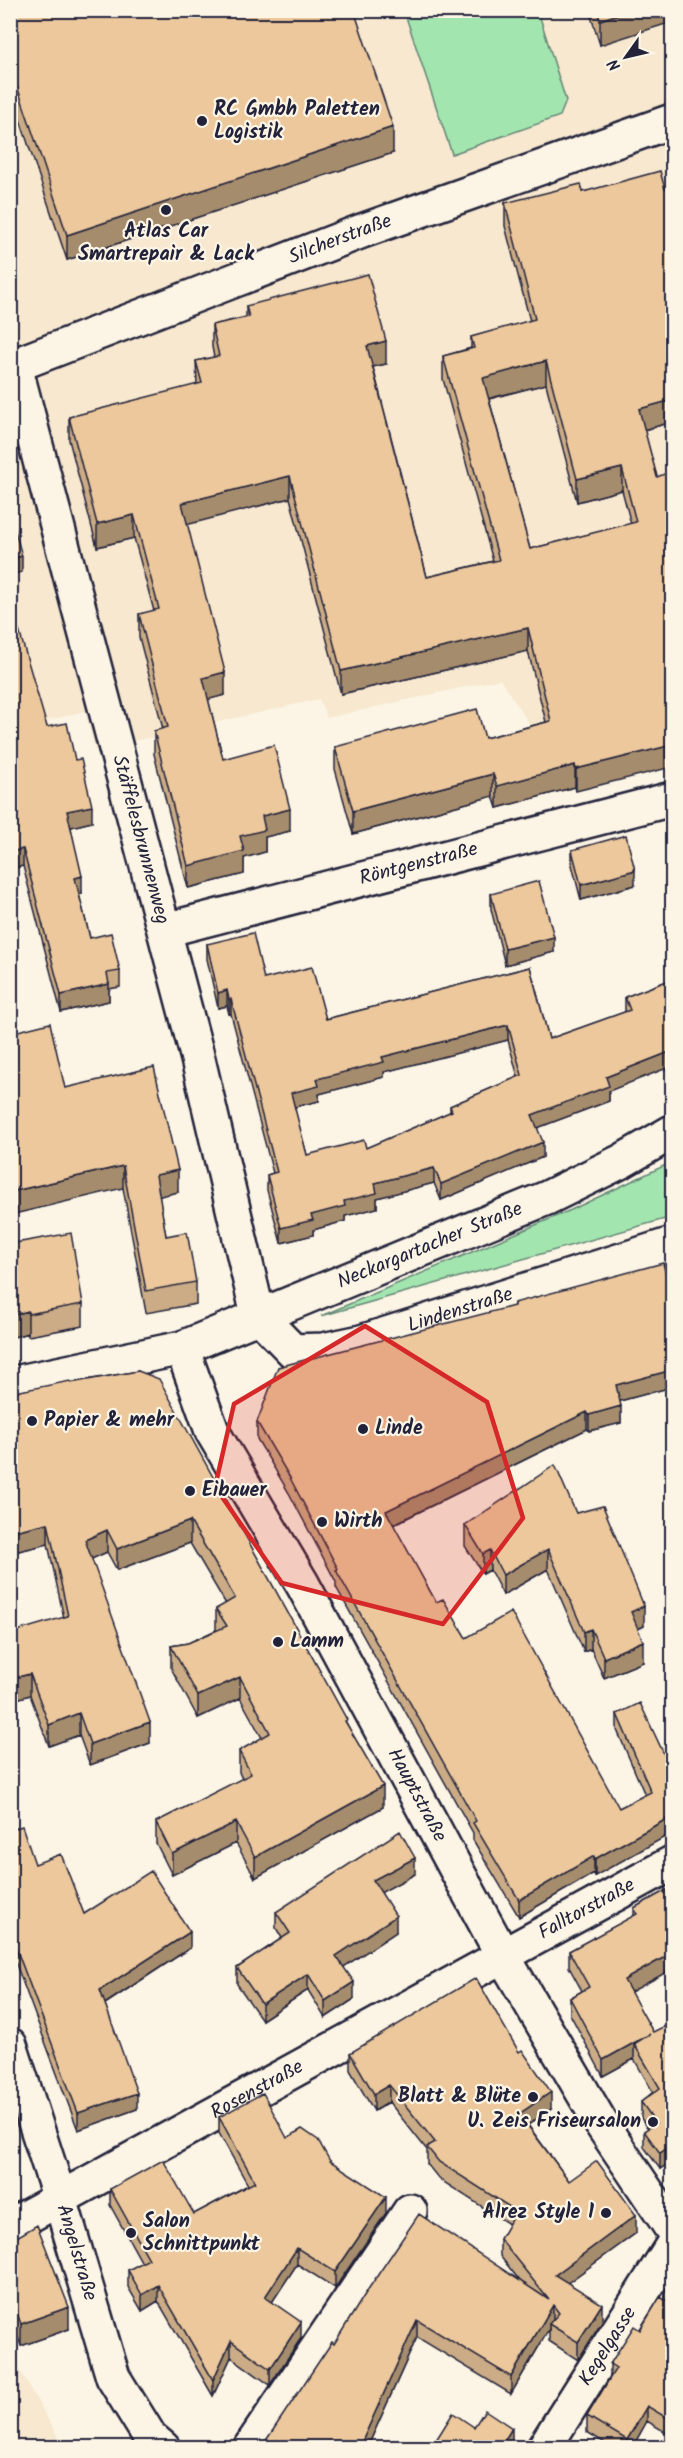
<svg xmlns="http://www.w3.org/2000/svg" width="683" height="2458" viewBox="0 0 683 2458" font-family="Kalam,sans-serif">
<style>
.built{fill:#f7e8cf}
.green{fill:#a3e5af;stroke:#628475;stroke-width:1.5}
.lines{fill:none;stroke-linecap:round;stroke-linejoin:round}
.street-casing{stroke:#22223b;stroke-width:38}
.secondary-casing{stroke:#22223b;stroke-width:38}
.street{stroke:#fcf5e5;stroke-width:33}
.secondary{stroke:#fcf5e5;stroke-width:33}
.wall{fill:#cbac86;stroke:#22223b;stroke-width:1.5;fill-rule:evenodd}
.shaded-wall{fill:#a58c6d;stroke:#22223b;stroke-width:1.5}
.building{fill:#ecc89c;stroke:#22223b;stroke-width:1.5;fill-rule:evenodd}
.marked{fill:#d62828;fill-opacity:0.2;stroke:#d62828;stroke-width:4.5;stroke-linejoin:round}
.poi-dot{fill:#22223b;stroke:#fcf5e5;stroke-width:2}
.labels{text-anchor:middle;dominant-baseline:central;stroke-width:4.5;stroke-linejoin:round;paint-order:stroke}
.poi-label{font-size:20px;font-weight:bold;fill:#22223b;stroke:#fcf5e5;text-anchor:start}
.street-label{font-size:20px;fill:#22223b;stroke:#fcf5e5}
</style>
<rect width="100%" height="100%" fill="#fcf5e5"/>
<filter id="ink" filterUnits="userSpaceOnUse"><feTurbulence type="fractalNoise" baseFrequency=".0167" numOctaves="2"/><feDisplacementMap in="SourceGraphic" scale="12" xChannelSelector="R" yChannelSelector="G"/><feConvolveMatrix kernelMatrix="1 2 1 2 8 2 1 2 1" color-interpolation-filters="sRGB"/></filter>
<g filter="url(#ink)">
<path class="built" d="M11,11H672V688L530,725L500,679L327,718L319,699L95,750L85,711L11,730Z
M11,2355L64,2447H11Z"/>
<path class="green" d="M404,11H538L566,101L560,116L452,154Z
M672,1162V1217L321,1316L571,1210Z"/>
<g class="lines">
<g class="street-casing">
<g id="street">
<path id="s1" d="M15,366L198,1059L258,1315L293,1351L323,1350L361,1342L672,1244"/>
<path id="s2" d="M10,367L362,231L672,121"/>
<path id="s3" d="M165,930L672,799"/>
<path id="s4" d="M182,1348L212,1431L303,1585L503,1956L602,2125L672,2229"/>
<path id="s5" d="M10,2045L60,2199L113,2377L150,2437L163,2448"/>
<path id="s6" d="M10,2226L672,1863"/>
<path d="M250,2448L410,2211"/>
<path id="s7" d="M544,2448L672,2246"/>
</g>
</g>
<g class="secondary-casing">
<g id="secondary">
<path id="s8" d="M10,1384L182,1348L547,1198L622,1161L672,1132"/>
</g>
</g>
<use href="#street" class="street"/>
<use href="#secondary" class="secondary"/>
</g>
<path class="wall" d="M10,10L393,153L67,260L10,90Z
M589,10H672L600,45Z
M672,187V422L644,430L657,477L576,791L575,787L497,808L493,796L353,834L335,769V747L485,738L546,722L528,651L341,694L290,498L187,524L225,695L208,699L223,759L290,831L265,837V852L244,858V874L188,888L154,754V731L163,729L139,637V614L154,611L134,538L97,547L69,440V417L197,385L196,361L214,357L212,347V325L246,317V306L386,364L373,367L427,577L493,561L443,379V356L471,348V337L530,321L505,226V203L583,192L665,189ZM546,384L577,502L622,490L631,524L530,549L489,399Z
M10,622L47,727L75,760L92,822L71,827L82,893L79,894L90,938L120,971V987L109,989V1001L61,1012L23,866L10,869Z
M572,850L635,885L581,900L572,865Z
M491,894L554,952L505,965L491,909Z
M207,944L326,1019L530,967L549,1039L625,1012V997L672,979L609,1091V1101L537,1128L543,1157L441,1200L434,1183L377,1198V1208L345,1216V1221L313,1230V1235L281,1243L267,1190V1175L273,1173L231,1014H229L227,1006L218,1008L207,959ZM508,1040L518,1077L450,1106V1112L366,1148L307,1155L294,1107L319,1101V1094L384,1077V1072Z
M65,1088L178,1192L159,1196L166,1236L196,1282V1304L146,1313L123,1188Z
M10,1244L83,1304V1326L28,1336V1333L10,1338Z
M672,1298V1387L620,1401L621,1423L589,1431L587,1429L393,1525L436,1602L466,1638L619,1808L645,1795L617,1730V1714L670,1767L595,1876L594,1873L519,1917L473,1840V1833L336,1587V1582L289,1493L257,1439V1422L514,1306V1303Z
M138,1371L347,1724L383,1807L255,1878L236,1843L172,1875L156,1843V1822L242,1779L239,1772V1751L262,1738L240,1698L198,1718L171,1668V1646L188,1643L216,1630V1609L226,1604L190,1543L117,1570L107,1552L91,1559L150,1743L90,1765L79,1735L49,1746L30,1695L10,1701L64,1618L48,1544L10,1553V1393Z
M576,1513L644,1626L638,1629L643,1662L604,1678L591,1649L584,1652L548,1569L503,1595L490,1570L483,1574L465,1546V1525Z
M10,1830L35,1864L84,1914L190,1948L105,2004L137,2109L78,2130L10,1948Z
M415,1874L381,1892L396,1932L343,1967L354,1999L325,2018L308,1990L262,2020L237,1984V1968L282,1938L276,1928V1912Z
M672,1887L630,1992L653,2032L672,2039V2162V2161L660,2169L644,2147V2131L648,2129L641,2118V2102L653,2092L634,2059L603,2076L570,2014V1998L582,1991L569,1967V1951L634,1916V1908Z
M350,2053L551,2109L528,2125L569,2181L636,2233L567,2283L602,2322L578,2360L549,2341V2329L511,2394L417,2337L367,2448H261L334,2344L520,2281L500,2256V2239L509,2224L439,2179L427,2164V2150L389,2102L374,2111L350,2070Z
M219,2117L287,2138L330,2161L386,2213L335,2288L297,2264L272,2302L301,2338L270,2385L231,2357L213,2396L158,2301L142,2311L128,2287V2270L142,2263L110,2205V2189L194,2214L248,2185L219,2133Z
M10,2241L69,2329L21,2346L12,2321Z
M672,2304V2436L647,2421L632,2448H613L587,2432V2416L610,2380V2364L640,2330Z"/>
<path class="shaded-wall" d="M630,10H672V22L600,45V20Z
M393,127V153L67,260V235Z
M386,341V364L367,368V346Z
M546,361V384L483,400V378Z
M672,400V422L639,431V409Z
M622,468V490L577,502V479Z
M290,476V498L182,526V503Z
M134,515V538L97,547V524Z
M22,556V572L10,575V559Z
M528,628V651L341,694V671Z
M225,672V695L203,701V678Z
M672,745V767L576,791V769Z
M575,765V787L497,808V786Z
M493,774V796L353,834V811Z
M92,806V822L67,828V811Z
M290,809V831L265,837V852L244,858V874L188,888V866L240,836L262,816Z
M23,849V866L10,869V852Z
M635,870V885L581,900V885Z
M82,876V893L75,895V878Z
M554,937V952L505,965V949Z
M109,984V1001L61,1012V995Z
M227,990V1006L218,1008V993Z
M229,999H231V1014H229Z
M508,1025V1040L384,1072V1077L319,1094V1101L291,1108V1093L317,1079L382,1057Z
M672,1051V1066L609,1091V1101L532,1130V1115L606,1077Z
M543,1142V1157L441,1200V1184Z
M123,1166V1188L10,1215V1192Z
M434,1168V1183L377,1198V1208L345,1216V1221L313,1230V1235L281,1243V1228L344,1201L375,1183Z
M178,1170V1192L156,1197V1175Z
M28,1311V1333L10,1338V1316Z
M672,1370V1387L616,1402V1385Z
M621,1406V1423L589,1431V1415Z
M587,1412V1429L386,1528V1511Z
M190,1521V1543L117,1570V1549Z
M48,1523V1544L10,1553V1532Z
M107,1530V1552L85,1562V1540Z
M548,1549V1569L503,1595V1575Z
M490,1550V1570L483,1574V1554Z
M644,1606V1626L631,1632V1612Z
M591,1629V1649L584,1652V1632Z
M643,1641V1662L604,1678V1658Z
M30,1674V1695L10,1701V1679Z
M240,1677V1698L198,1718V1696Z
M79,1713V1735L49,1746V1725Z
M150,1722V1743L90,1765V1744Z
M383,1786V1807L255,1878V1857Z
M672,1816V1833L595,1876V1859Z
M236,1822V1843L172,1875V1854Z
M594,1856V1873L519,1917V1900Z
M415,1858V1874L373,1897V1880Z
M396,1916V1932L336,1972V1956Z
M190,1932V1948L100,2007V1990Z
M672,1953V1969L624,1996V1980Z
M308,1974V1990L262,2020V2004Z
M354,1982V1999L325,2018V2001Z
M650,2034L634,2044V2059L603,2076V2060Z
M389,2085V2102L374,2111V2094Z
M551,2092V2109L519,2131V2114Z
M137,2093V2109L78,2130V2113Z
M672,2145V2161L660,2169V2153Z
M386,2197V2213L335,2288V2272Z
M636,2215V2233L555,2292V2275Z
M297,2248V2264L265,2313V2297Z
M158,2285V2301L142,2311V2295Z
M12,2299V2321L10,2322V2300Z
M602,2304V2322L578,2360V2342Z
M553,2305V2323L549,2324V2329L511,2394V2377Z
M69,2307V2329L21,2346V2324Z
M417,2320V2337L367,2448H359Z
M301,2322V2338L270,2385V2369Z
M231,2341V2357L213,2396V2380Z
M647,2406V2421L632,2448H627V2440Z
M512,2428V2445L511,2448H500Z"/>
<path class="building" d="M10,10H354L393,127L67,235L10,65Z
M597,10H630L600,20Z
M660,171L665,189L672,187V400L639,409L657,477L672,471V745L576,769L575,765L497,786L493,774L353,811L335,747L477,709L485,738L551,721L528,628L341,671L290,476L182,503L225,672L203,678L223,759L274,745L290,809L262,816L265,830L240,836L244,851L188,866L154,731L168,727L139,614L159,609L134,515L97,524L69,417L202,383L196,361L219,356L212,325L249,317L246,306L368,274L386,341L367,346L427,577L499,560L443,356L474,348L471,337L535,319L505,203L581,184L583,192ZM546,361L577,479L622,468L636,522L530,549L483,378Z
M10,513L22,556L10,559Z
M16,620L47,727L67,723L75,760L81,759L92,806L67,811L82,876L75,878L90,938L111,933L120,971L107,973L109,984L61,995L23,849L10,852V622Z
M626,835L635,870L581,885L572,850Z
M539,881L554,937L505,949L491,894Z
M253,933L264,979L312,967L326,1019L530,967L549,1039L630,1010L625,997L672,979V1051L606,1077L609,1086L532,1115L543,1142L441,1184L434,1168L375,1183L377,1193L344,1201L345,1206L311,1215L313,1220L281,1228L267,1175L277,1172L231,999H229L227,990L218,993L207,944ZM508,1025L522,1075L450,1106L452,1111L366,1148L364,1140L307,1155L291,1093L319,1086L317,1079L384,1062L382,1057Z
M50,1023L65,1088L154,1067L178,1170L156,1175L166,1236L187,1232L196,1282L146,1291L123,1166L10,1192V1033Z
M71,1233L83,1304L28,1314V1311L10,1316V1244Z
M663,1263L672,1298V1370L616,1385L621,1406L589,1415L587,1412L386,1511L436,1602L443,1599L466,1638L511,1612L619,1808L651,1792L617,1714L640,1703L670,1767L672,1766V1816L595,1859L594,1856L519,1900L473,1823L476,1821L336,1570L338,1569L289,1476L257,1422L278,1367L514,1306V1303Z
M138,1371L159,1379L347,1720L345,1721L383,1786L255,1857L236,1822L172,1854L156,1822L251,1774L239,1751L270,1733L240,1677L198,1696L171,1646L188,1643L227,1626L216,1609L235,1598L190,1521L117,1549L107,1530L85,1540L150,1722L90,1744L79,1713L49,1725L30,1674L10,1679V1633L68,1616L48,1523L10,1532V1393L70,1381L71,1383Z
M555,1465L576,1513L603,1506L644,1606L631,1612L643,1641L604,1658L591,1629L584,1632L548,1549L503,1575L490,1550L483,1554L465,1525Z
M22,1826L35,1864L61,1854L84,1914L151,1871L190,1932L100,1990L137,2093L78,2113L10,1932V1830Z
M400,1831L415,1858L373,1880L396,1916L336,1956L354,1982L325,2001L308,1974L262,2004L237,1968L290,1933L276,1912Z
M672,1887V1953L624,1980L653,2032L665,2026L672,2039V2146V2145L660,2153L644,2131L656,2123L641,2102L660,2088L634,2044L650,2034L603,2060L570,1998L589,1987L569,1951L637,1914L634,1908Z
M476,1978L519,2052L522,2050L551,2092L519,2114L569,2181L597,2161L636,2215L555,2275L602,2304L578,2342L549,2324L559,2313L553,2305L511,2377L417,2320L359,2448H261L332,2342L334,2344L367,2291L419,2214L549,2300L500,2239L516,2211L439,2162L427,2147L435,2142L389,2085L374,2094L350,2053Z
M263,2093L287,2138L302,2129L318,2140L330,2161L386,2197L335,2272L297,2248L265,2297L301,2322L270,2369L231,2341L213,2380L158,2285L142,2295L128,2270L149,2259L110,2189L163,2160L194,2214L255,2182L219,2117Z
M37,2225L69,2307L21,2324L12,2299L10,2300V2241Z
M660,2297L672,2304V2421L647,2406L627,2440L587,2416L616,2368L610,2364L634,2326L640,2330Z
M485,2410L512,2428L500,2448H431L453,2413L474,2427Z
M10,2431L20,2448H10Z"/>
</g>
<path class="marked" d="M365,1326L487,1402L523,1518L443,1624L282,1583L215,1487L234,1404Z"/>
<g class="poi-dot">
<circle cx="202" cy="121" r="6"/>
<circle cx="166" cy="210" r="6"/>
<circle cx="32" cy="1421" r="6"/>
<circle cx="363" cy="1429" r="6"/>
<circle cx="190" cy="1491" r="6"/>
<circle cx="322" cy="1522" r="6"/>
<circle cx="278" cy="1642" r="6"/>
<circle cx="533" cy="2097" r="6"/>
<circle cx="653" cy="2122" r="6"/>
<circle cx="606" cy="2213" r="6"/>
<circle cx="131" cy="2233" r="6"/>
</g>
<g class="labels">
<g class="poi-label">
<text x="214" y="110">RC Gmbh Paletten<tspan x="214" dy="23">Logistik</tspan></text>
<text x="166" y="232" text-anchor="middle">Atlas Car<tspan x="166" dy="23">Smartrepair &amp; Lack</tspan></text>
<text x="44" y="1421">Papier &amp; mehr</text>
<text x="375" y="1429">Linde</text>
<text x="202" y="1491">Eibauer</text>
<text x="334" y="1522">Wirth</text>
<text x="290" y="1642">Lamm</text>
<text x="521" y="2097" text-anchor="end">Blatt &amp; Blüte</text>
<text x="641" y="2122" text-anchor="end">U. Zeis Friseursalon</text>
<text x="594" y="2213" text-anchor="end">Alrez Style 1</text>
<text x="143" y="2222">Salon<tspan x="143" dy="23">Schnittpunkt</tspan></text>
</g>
<g class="street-label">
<text stroke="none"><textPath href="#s2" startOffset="354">Silcherstraße</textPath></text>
<text stroke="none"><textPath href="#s1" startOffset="490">Stäffelesbrunnenweg</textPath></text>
<text stroke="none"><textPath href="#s3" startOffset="262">Röntgenstraße</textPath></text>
<text stroke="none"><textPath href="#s8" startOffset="444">Neckargartacher Straße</textPath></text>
<text stroke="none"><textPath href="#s1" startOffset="1203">Lindenstraße</textPath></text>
<text stroke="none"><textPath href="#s4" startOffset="506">Hauptstraße</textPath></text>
<text stroke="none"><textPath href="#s6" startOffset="658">Falltorstraße</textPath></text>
<text stroke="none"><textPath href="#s6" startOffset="282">Rosenstraße</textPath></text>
<text stroke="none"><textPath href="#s5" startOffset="218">Angelstraße</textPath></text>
<text stroke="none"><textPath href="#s7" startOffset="120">Kegelgasse</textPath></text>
</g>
</g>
<rect width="683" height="2458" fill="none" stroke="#fcf5e5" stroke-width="36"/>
<rect x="18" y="18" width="647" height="2422" fill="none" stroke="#22223b" stroke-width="2" filter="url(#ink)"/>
<g transform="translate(626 57) rotate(236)" stroke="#fcf5e5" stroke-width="4.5" paint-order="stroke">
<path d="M0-4.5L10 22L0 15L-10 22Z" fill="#22223b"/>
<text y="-9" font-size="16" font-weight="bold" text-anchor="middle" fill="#22223b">N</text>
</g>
</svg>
